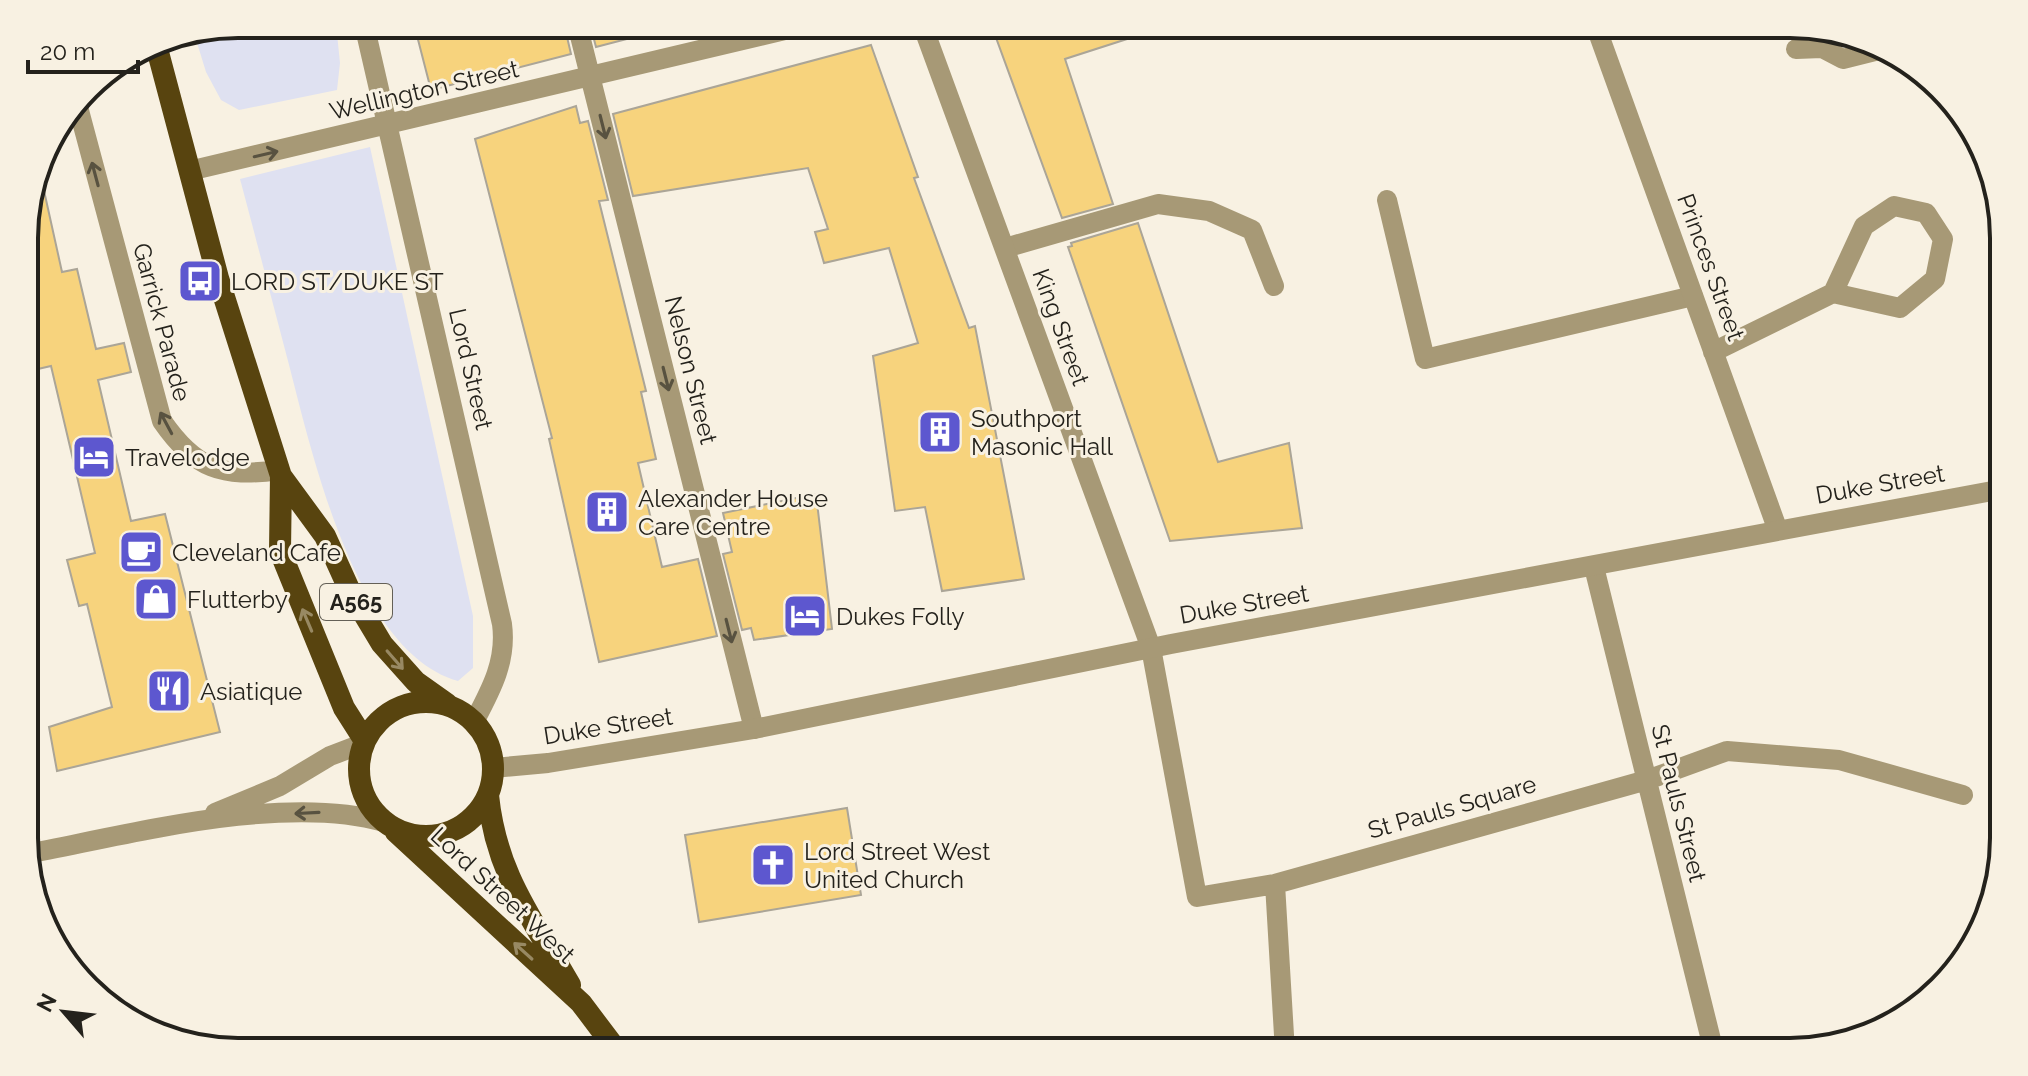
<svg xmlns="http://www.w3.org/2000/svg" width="2028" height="1076" viewBox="0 0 2028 1076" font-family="Raleway,sans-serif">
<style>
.green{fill:#dfe1f1}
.building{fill:#f7d37d;stroke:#aba597;stroke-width:2}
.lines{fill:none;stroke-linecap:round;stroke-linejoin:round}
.service{stroke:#a79976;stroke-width:20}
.minor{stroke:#a79976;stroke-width:20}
.tertiary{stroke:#a79976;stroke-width:20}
.trunk{stroke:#58440f;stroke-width:22}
.oneway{stroke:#585240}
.oneway2{stroke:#988963}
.labels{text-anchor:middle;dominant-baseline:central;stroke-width:6;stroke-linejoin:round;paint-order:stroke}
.shield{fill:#f8f1e2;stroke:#646057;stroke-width:2}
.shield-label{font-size:22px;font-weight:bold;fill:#24221c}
.street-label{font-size:24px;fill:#24221c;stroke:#f8f1e2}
.poi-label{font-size:24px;fill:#24221c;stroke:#f8f1e2;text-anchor:start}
.rim{fill:none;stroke:#24221c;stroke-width:4}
</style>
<rect width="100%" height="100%" fill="#f8f1e2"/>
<path class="green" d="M238,24H336L340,63L337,90L239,110L221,100L206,72L194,33Z
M370,147L473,616V668L458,681C355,652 312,452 288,361C272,300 256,239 240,179Z"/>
<path class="building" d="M414,24H564L571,54L431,90Z
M590,24H645L646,34L596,47Z
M991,24H1154L1155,30L1065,59L1113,204L1062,218Z
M871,45L918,177L914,178L969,328L975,326L1024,579L942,591L925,507L895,511L873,356L918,343L889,248L824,263L815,232L828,229L808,168L633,196L613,114Z
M576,106L580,123L588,121L608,200L599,201L646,391L641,392L656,459L638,463L662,567L698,559L717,636L599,662L549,439L552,438L475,139Z
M39,168L62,272L77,269L96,349L124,343L131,372L98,380L131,521L165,514L220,732L57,771L49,727L112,707L87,604L79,606L67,560L95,553L51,366L25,372L24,224Z
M1138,223L1218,462L1289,443L1302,528L1170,541L1068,247L1072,246L1071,243Z
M816,494L832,629L754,640L751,628L742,630L723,554L732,552L723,513Z
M847,808L861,895L699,922L685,835Z"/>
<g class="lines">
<path class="service" d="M1796,49L1822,48L1843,59L1887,48
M1387,200L1425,359L1693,296
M1005,248L1158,204L1209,211L1252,230L1274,286
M25,481L29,478"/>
<path class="minor" d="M364,24L502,624C507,661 491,690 474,722
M577,24L754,729
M922,24L1151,648L1197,897L1275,884L1647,780L1727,751L1839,760L1963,795
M1595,24L1777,528
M77,103L162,421C195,469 222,478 279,470
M189,171L810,24
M1713,352L1833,293L1864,226L1894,206L1926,213L1943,239L1935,279L1900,308L1833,293
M1594,567L1714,1052
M1275,884L1285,1052"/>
<path class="tertiary" d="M493,768L548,763L754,729L1171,644L2003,489
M215,813L280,786L330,756L364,743
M26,854C128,835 283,793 384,822"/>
<path class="trunk" d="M155,41L218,278L281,476L280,551L344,708L365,741
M281,476L325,536L349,589L382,644L416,682L447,704
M359 769a67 67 0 1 1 134 0a67 67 0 1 1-134 0Z
M488,795C496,874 532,918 570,985
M396,832L581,1003L618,1052"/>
</g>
<defs><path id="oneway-shaft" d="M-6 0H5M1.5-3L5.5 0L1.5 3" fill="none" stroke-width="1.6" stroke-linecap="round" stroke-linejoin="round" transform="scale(2)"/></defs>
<g class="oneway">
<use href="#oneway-shaft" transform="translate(603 127) rotate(76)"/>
<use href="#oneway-shaft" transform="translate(266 154) rotate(-13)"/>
<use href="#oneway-shaft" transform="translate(95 174) rotate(-105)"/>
<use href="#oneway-shaft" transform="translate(666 379) rotate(76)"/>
<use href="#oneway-shaft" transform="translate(166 423) rotate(-118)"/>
<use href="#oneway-shaft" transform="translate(729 631) rotate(76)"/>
<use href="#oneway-shaft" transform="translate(307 813) rotate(177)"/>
</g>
<g class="oneway2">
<use href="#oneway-shaft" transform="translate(307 620) rotate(-113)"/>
<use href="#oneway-shaft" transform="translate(395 660) rotate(49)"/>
<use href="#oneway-shaft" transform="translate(523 951) rotate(-138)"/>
</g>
<defs>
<g id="bus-square" transform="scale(2.3)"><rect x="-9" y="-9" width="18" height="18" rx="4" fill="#5d57cf" stroke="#f8f1e2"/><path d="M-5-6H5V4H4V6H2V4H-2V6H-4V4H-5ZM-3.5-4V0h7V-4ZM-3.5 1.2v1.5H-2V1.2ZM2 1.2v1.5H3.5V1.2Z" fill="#fff"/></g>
<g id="building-square" transform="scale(2.3)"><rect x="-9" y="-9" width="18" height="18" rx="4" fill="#5d57cf" stroke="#f8f1e2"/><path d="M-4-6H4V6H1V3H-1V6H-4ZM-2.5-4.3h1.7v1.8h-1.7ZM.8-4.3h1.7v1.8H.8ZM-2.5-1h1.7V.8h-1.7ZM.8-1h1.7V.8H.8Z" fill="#fff"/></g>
<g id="hotel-square" transform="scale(2.3)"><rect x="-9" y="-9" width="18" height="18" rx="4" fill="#5d57cf" stroke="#f8f1e2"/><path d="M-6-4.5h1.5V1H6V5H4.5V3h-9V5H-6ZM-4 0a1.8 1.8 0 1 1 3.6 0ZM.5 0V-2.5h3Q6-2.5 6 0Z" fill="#fff"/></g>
<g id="cafe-square" transform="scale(2.3)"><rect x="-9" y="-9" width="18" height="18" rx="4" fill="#5d57cf" stroke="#f8f1e2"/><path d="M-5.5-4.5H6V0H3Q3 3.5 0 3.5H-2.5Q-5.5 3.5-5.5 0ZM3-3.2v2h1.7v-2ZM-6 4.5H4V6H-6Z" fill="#fff"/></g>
<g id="shop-square" transform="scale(2.3)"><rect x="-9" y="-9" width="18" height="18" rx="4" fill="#5d57cf" stroke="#f8f1e2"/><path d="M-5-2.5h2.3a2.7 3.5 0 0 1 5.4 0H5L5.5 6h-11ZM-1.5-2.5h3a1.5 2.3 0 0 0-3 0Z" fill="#fff"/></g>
<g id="restaurant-square" transform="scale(2.3)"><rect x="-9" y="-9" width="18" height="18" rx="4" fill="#5d57cf" stroke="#f8f1e2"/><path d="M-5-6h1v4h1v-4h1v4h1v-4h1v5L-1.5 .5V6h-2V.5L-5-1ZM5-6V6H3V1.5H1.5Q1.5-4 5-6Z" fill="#fff"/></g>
<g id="church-square" transform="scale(2.3)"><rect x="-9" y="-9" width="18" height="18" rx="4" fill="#5d57cf" stroke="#f8f1e2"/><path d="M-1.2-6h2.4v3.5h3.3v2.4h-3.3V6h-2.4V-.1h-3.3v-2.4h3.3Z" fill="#fff"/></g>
</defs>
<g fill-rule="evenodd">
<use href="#bus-square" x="200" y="281"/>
<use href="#building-square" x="940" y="432"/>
<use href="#hotel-square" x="94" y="457"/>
<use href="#building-square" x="607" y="512"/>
<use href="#cafe-square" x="141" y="552"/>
<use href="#shop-square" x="156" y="599"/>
<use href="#hotel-square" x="805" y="616"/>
<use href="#restaurant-square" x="169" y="691"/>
<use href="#church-square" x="773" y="865"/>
</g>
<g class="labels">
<rect class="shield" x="320" y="584" width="72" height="36" rx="6"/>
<g class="shield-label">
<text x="356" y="602">A565</text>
</g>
<g class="street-label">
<text transform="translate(424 90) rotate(-13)">Wellington Street</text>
<text transform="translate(1711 267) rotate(70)">Princes Street</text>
<text transform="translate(162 322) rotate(75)">Garrick Parade</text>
<text transform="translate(1061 327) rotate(70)">King Street</text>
<text transform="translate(471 369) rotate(77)">Lord Street</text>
<text transform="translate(691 370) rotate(76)">Nelson Street</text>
<text transform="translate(1880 484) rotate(-10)">Duke Street</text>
<text transform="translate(1244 604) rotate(-10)">Duke Street</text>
<text transform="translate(608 726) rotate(-9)">Duke Street</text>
<text transform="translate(1679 803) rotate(76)">St Pauls Street</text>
<text transform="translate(1452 807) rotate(-16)">St Pauls Square</text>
<text transform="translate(503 895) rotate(43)">Lord Street West</text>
</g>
<g class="poi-label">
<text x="231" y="281">LORD ST/DUKE ST</text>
<text x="971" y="418">Southport<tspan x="971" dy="28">Masonic Hall</tspan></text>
<text x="125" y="457">Travelodge</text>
<text x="638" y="498">Alexander House<tspan x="638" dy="28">Care Centre</tspan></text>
<text x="172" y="552">Cleveland Cafe</text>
<text x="187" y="599">Flutterby</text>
<text x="836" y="616">Dukes Folly</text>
<text x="200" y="691">Asiatique</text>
<text x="804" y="851">Lord Street West<tspan x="804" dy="28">United Church</tspan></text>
</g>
</g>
<path d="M0 0H2028V1076H0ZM238 38H1790A200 200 0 0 1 1990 238V838A200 200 0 0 1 1790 1038H238A200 200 0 0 1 38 838V238A200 200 0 0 1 238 38Z" fill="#f8f1e2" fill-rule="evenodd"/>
<path class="rim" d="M238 38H1790A200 200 0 0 1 1990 238V838A200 200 0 0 1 1790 1038H238A200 200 0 0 1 38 838V238A200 200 0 0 1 238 38Z"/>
<g transform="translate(64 1012) rotate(298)" stroke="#f8f1e2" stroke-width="6" paint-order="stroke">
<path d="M0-6L14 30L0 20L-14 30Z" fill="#24221c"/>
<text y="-12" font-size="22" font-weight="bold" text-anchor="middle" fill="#24221c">N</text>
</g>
<path d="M28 60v12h110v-12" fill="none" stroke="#24221c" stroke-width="4"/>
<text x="40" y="60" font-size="24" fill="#24221c" stroke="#f8f1e2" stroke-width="6" paint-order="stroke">20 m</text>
</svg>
